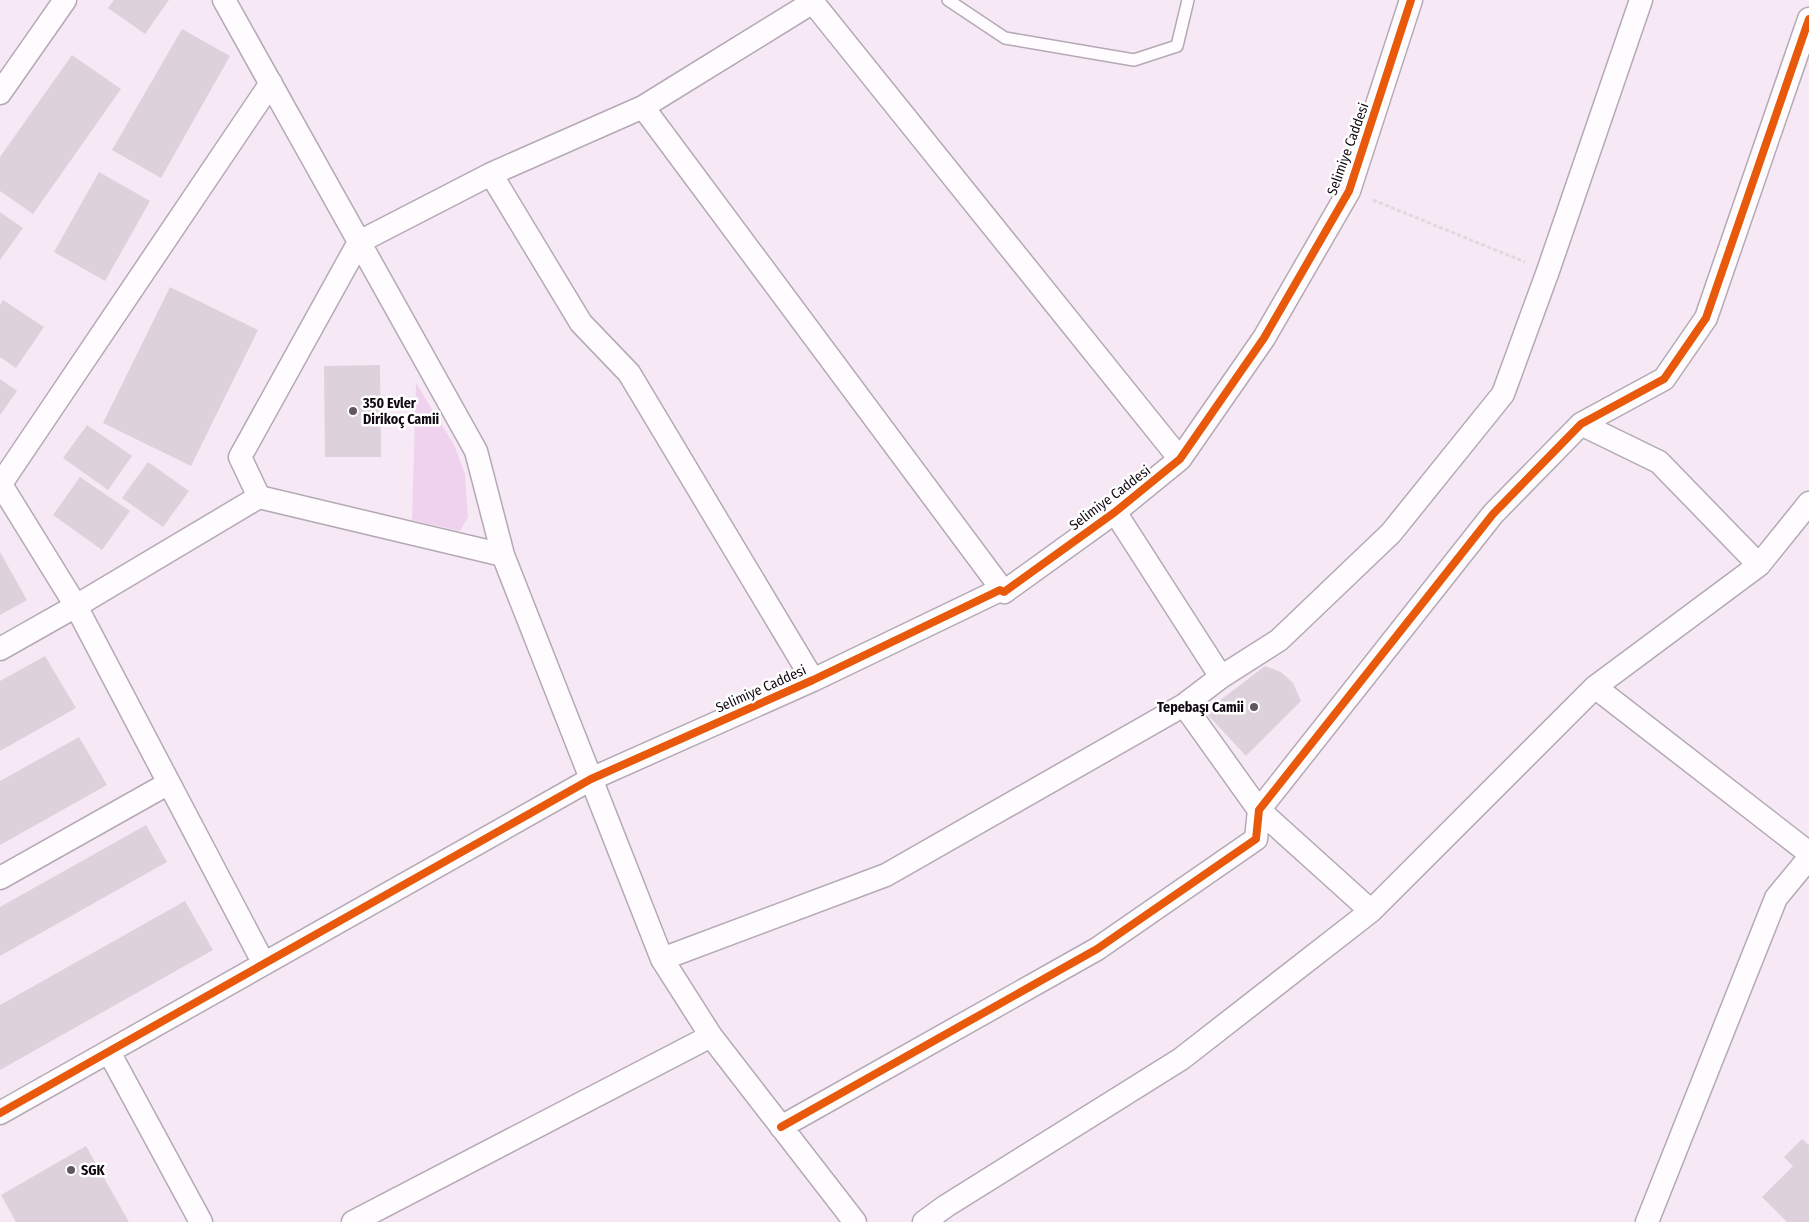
<svg xmlns="http://www.w3.org/2000/svg" width="1809" height="1222" viewBox="0 0 1809 1222" font-family="'Fira Sans Condensed',sans-serif">
<style>
.green{fill:#efd2ed}
.building{fill:#ddd1dc}
.lines{fill:none;stroke-linecap:round;stroke-linejoin:round}
.service-casing{stroke:#b4a9b4;stroke-width:14}
.minor-casing{stroke:#b4a9b4;stroke-width:25}
.path{stroke:#dedadd;stroke-width:3;stroke-dasharray:4 2.5;stroke-linecap:butt}
.service{stroke:#fefcfe;stroke-width:11}
.minor{stroke:#fefcfe;stroke-width:22}
.cycleway-casing{stroke:#fff;stroke-width:11}
.cycleway{stroke:#e8590c;stroke-width:8}
.poi-dot{fill:#625761;stroke:#fff;stroke-width:2}
.labels{text-anchor:middle;dominant-baseline:central;stroke-width:5;stroke-linejoin:round;paint-order:stroke}
.street-label{font-size:14px;fill:#110911;stroke:#fff}
.poi-label{font-size:14px;font-weight:bold;fill:#110911;stroke:#fff;text-anchor:start}
</style>
<rect width="100%" height="100%" fill="#f7e8f6"/>
<path class="green" d="M416,383L454,445L465,474L468,517L460,531L412,520Z"/>
<path class="building" d="M114,0H169L145,34L108,8Z
M182,29L230,56L161,178L112,150Z
M72,55L121,89L33,214L0,191V157Z
M99,172L150,201L105,281L54,252Z
M0,212L23,228L0,260Z
M170,287L258,330L191,466L103,423Z
M3,300L44,327L16,368L0,357V305Z
M380,365L381,457H325L324,366Z
M0,379L17,391L0,415Z
M87,425L132,456L108,490L63,458Z
M148,462L189,491L163,527L122,498Z
M80,477L130,511L102,550L53,515Z
M0,552L27,600L0,615Z
M45,656L76,708L0,751V681Z
M1265,666L1281,672L1293,683L1301,701L1246,756L1205,712Z
M79,737L107,785L0,845V781Z
M146,825L167,862L0,956V907Z
M185,901L213,950L0,1070V1005Z
M1802,1139L1809,1145V1222H1787L1762,1197L1793,1166L1784,1157Z
M86,1146L129,1222H16L1,1195Z"/>
<g class="lines">
<g class="service-casing">
<path id="service" d="M948,0L1005,38L1134,60L1177,46L1188,0"/>
</g>
<g class="minor-casing">
<path id="minor" d="M224,0L476,451L503,555L662,959L711,1036L855,1222
M811,0L1180,459
M0,93L65,0
M643,107L1004,592
M491,174L581,323L629,373L813,680
M1581,424L1659,462L1759,565
M0,483L76,606L264,964
M0,485L271,83
M259,497L503,555
M1115,512L1221,677
M0,649L76,606L259,497L240,457L359,242L491,174L643,107L813,2
M1595,687L1809,853
M1184,705L1259,810L1371,911
M0,878L169,783
M662,959L886,875L1184,705L1221,677L1279,640L1391,533L1503,394L1548,271L1641,0
M109,1052L201,1222
M0,1113L591,779L813,680L1000,590L1004,592L1115,512L1180,459L1264,338L1349,191L1411,0
M781,1127L1097,949L1256,839L1259,810L1493,514L1581,424L1664,379L1706,318L1809,19
M353,1222L711,1036
M924,1222L946,1206L1181,1059L1371,911L1595,687L1759,565L1809,503
M1647,1222L1776,898L1809,858"/>
</g>
<path class="path" d="M1373,200L1525,262"/>
<use href="#service" class="service"/>
<use href="#minor" class="minor"/>
<g class="cycleway-casing">
<path id="cycleway" d="M0,1113L591,779L813,680L1000,590L1004,592L1115,512L1180,459L1264,338L1349,191L1411,0
M781,1127L1097,949L1256,839L1259,810L1493,514L1581,424L1664,379L1706,318L1809,19"/>
</g>
<use href="#cycleway" class="cycleway"/>
</g>
<g class="poi-dot">
<circle cx="353" cy="411" r="5"/>
<circle cx="1254" cy="707" r="5"/>
<circle cx="71" cy="1170" r="5"/>
</g>
<g class="labels">
<g class="street-label">
<text transform="translate(1348 149) rotate(-70)">Selimiye Caddesi</text>
<text transform="translate(1110 498) rotate(-37)">Selimiye Caddesi</text>
<text transform="translate(761 689) rotate(-24)">Selimiye Caddesi</text>
</g>
<g class="poi-label">
<text x="363" y="403">350 Evler<tspan x="363" dy="16">Dirikoç Camii</tspan></text>
<text x="1244" y="707" text-anchor="end">Tepebaşı Camii</text>
<text x="81" y="1170">SGK</text>
</g>
</g>
</svg>
